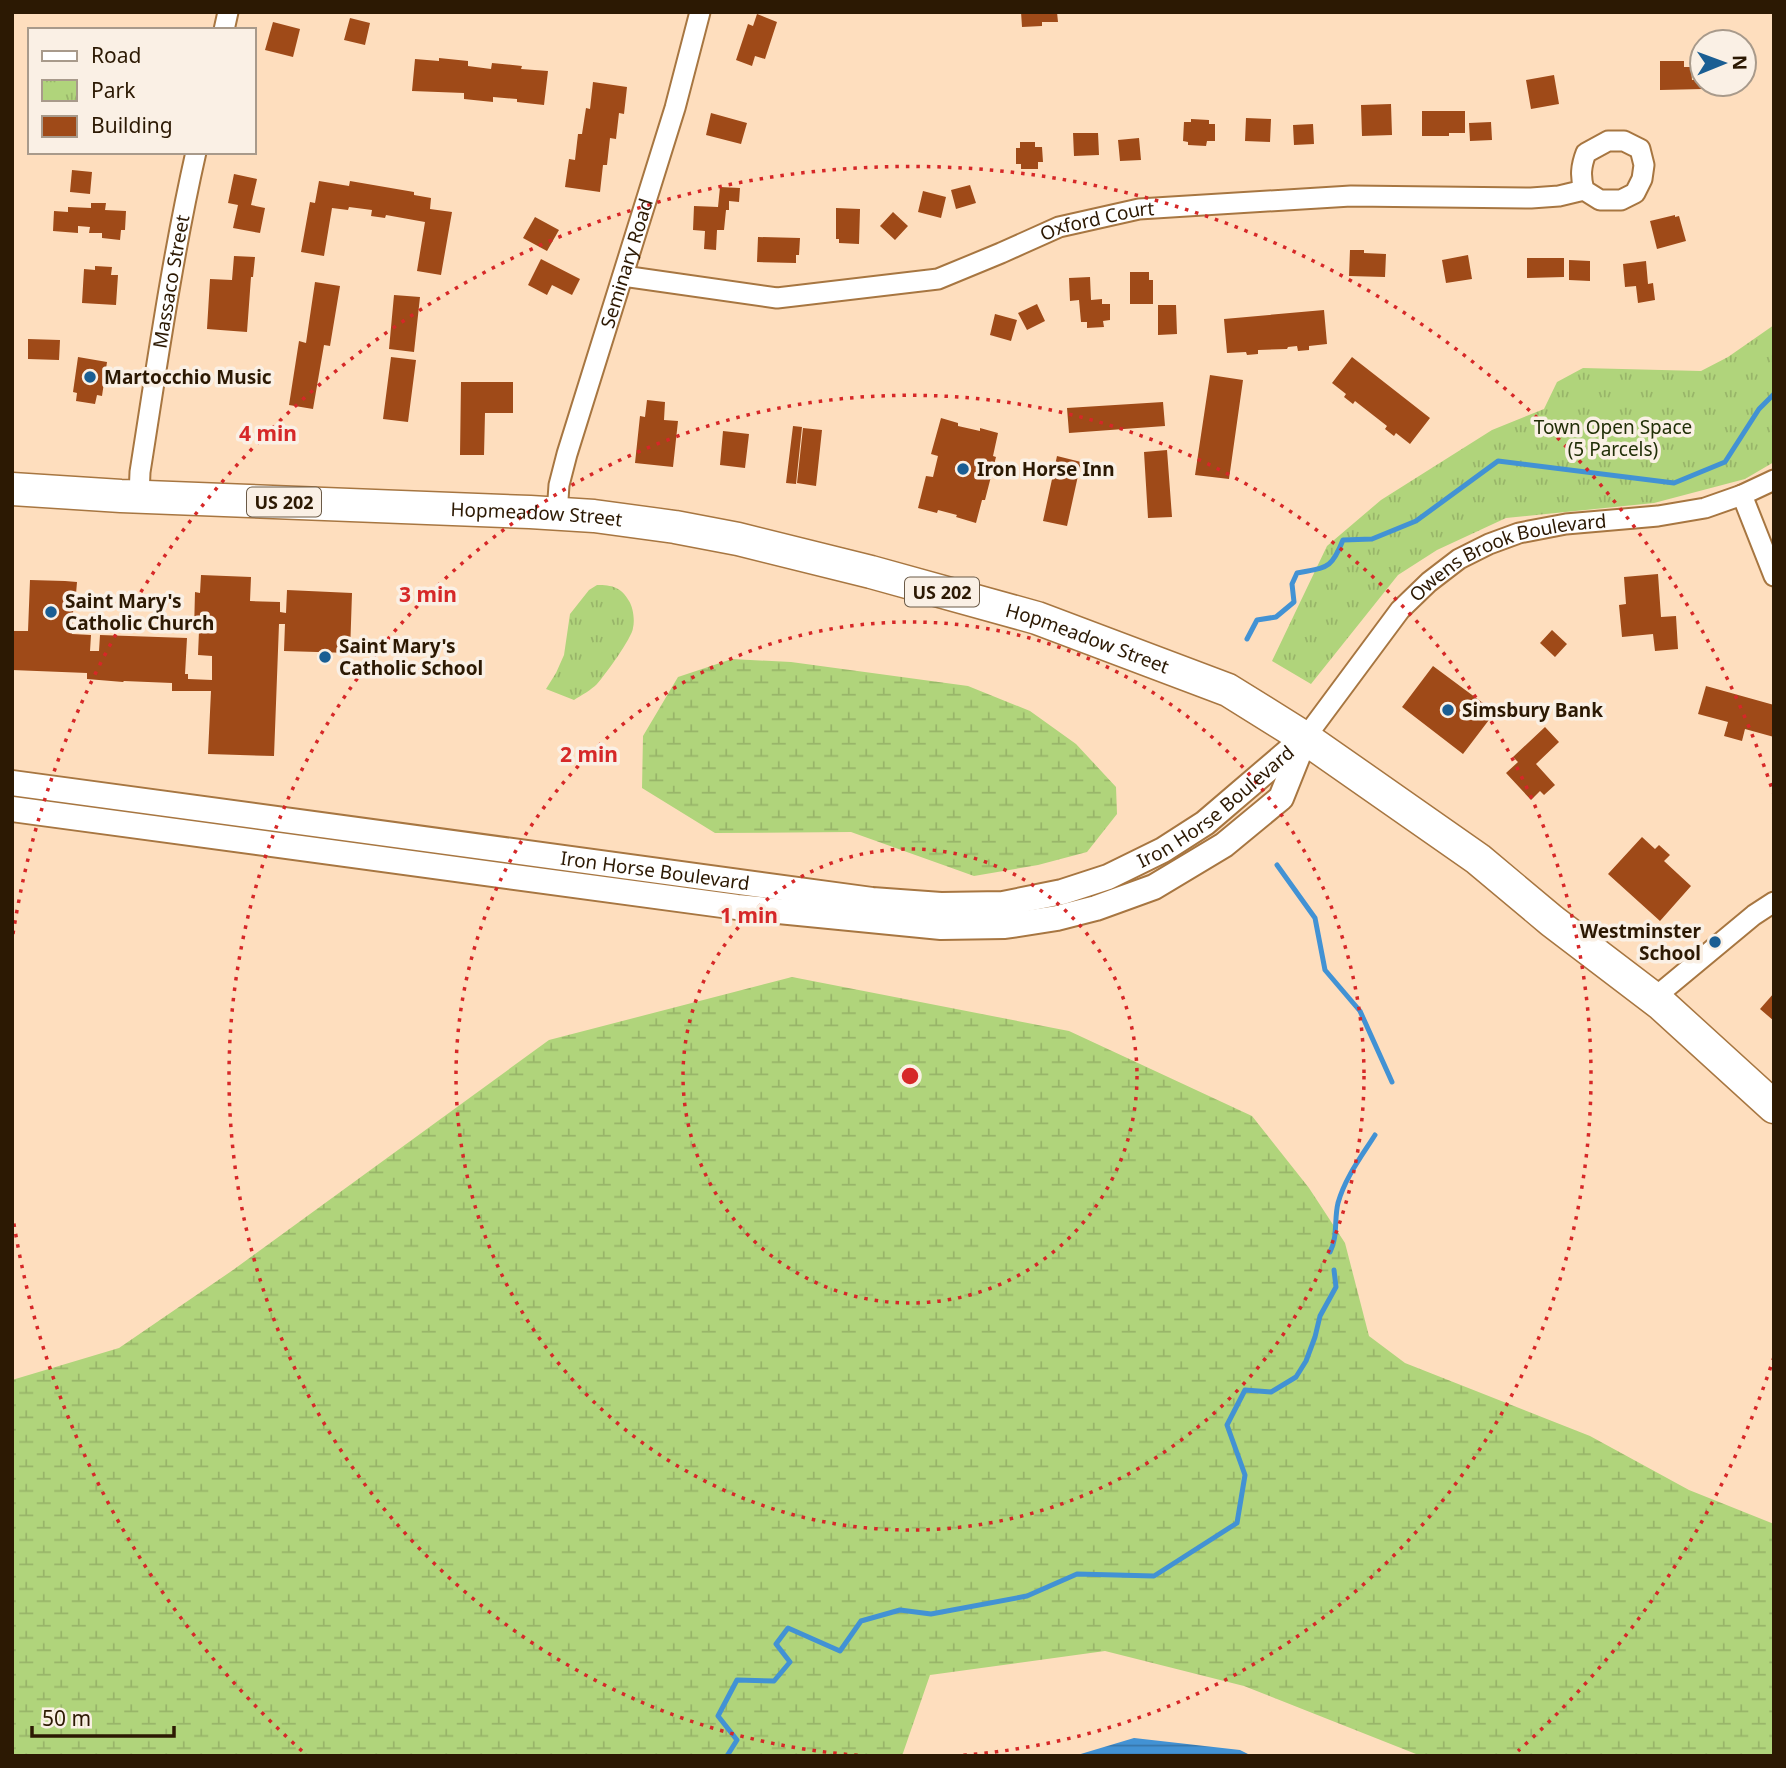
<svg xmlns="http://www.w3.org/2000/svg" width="1786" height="1768" viewBox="0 0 1786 1768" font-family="'Noto Sans',sans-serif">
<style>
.wetland{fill:url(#wetland-marsh)}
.park{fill:url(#park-tufts)}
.water{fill:url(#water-rules)}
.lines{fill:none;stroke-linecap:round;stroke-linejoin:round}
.stream{stroke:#4292d4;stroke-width:5}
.building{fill:#9f4a18}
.minor-casing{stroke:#a77641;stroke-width:23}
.tertiary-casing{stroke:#a77641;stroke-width:28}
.trunk-casing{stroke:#a77641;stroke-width:35}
.minor{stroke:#fff;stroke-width:19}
.tertiary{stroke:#fff;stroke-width:24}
.trunk{stroke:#fff;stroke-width:32}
.ring{fill:none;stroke:#d62828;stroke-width:3.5;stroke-dasharray:3.5 7}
.poi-dot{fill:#1a5e93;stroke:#faf0e5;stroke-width:2.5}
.labels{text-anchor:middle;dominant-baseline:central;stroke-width:7;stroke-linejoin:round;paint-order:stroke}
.shield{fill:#faf0e5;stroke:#6a5a47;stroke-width:2}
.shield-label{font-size:18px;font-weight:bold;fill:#2c1903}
.street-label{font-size:19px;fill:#2c1903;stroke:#faf0e5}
.poi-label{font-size:19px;font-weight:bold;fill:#2c1903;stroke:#faf0e5;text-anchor:start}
.park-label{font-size:19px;fill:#212f07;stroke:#faf0e5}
.centre{fill:#d62828;stroke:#faf0e5;stroke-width:3.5}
.ring-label{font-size:21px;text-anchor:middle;font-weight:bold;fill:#d62828;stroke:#faf0e5;stroke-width:7;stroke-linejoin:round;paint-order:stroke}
</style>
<defs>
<pattern id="wetland-marsh" width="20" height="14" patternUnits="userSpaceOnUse" patternTransform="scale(1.75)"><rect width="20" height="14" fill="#b0d47b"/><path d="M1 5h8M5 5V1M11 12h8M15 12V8" fill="none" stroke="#98b569"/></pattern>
<pattern id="park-tufts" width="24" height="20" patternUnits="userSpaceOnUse" patternTransform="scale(1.75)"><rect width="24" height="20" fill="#b0d47b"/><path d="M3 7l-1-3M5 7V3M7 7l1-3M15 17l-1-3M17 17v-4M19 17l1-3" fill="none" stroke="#98b569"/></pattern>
<pattern id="water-rules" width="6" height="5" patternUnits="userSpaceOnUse" patternTransform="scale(1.75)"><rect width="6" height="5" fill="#4292d4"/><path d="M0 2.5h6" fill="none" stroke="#3776aa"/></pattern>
</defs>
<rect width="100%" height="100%" fill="#fedebe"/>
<path class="wetland" d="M732,659L791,662L968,686L1030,711L1076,744L1116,787L1117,814L1087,852L1038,865L974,876L851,832L715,833L642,788L643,736L678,677Z
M792,977L1069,1031L1252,1116L1309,1188L1345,1243L1369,1336L1405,1363L1590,1436L1689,1490L1774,1524V1756H1421L1244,1686L1105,1651L930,1675L902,1756H12V1380L119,1348L233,1270L549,1040Z"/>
<path class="park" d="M1774,325V462L1745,479L1654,503L1506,518L1437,550L1398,575L1311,684L1272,661L1327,546L1381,500L1492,430L1544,409L1557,382L1583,368L1701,371L1728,357Z
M597,585C612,585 621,587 629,601C633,607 635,620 633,628C632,638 605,675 597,684C591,690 582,695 574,700L546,689L556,673L564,655L570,614L589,590Z"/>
<path class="water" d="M1134,1738L1240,1750L1252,1756H1074Z"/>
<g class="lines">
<path class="stream" d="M1247,639L1257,620L1276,617L1294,602L1292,584L1297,573C1327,567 1331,570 1343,540L1372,539L1416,521L1498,461L1674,483L1725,462L1759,409L1774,394
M1277,865L1315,918L1325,970L1360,1011L1392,1082
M1330,1252C1338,1237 1334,1219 1338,1203C1345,1178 1361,1157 1375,1135
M727,1756L737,1740L718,1716L737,1680L774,1681L790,1662L776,1644L788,1628L840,1651L861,1621L900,1610L931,1614L1027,1596L1077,1574L1154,1576L1237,1523L1245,1475L1227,1425L1245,1390L1271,1392L1296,1377L1306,1361L1315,1337L1320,1316L1336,1287L1334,1270"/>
</g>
<path class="building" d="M1021,12H1057L1058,22H1042V26L1022,27Z
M757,14L777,22L765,59L755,56L752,66L736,60L748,24L753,26Z
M350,18L370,23L365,45L344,40Z
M273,22L300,29L293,57L265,50Z
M439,58L468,61V66L491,69L492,63L522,66L521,69L548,71L544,105L517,102V99L493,97V102L464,99V93L412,91L415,59L439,61Z
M1660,61H1684V67H1691L1692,80L1702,79L1703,89L1660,90Z
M1554,75L1559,104L1531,109L1526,80Z
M593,82L627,87L624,114L619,113L616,139L610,138L607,165H603L600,192L565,187L569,159L575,160L578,134H582L586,108L590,109Z
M1391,104L1392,135L1362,136L1361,105Z
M1422,111H1465V133H1449V136H1422Z
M711,113L747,123L741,144L706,135Z
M1246,118L1271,119L1270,142L1245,141Z
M1191,119L1209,120V124H1215V141H1207L1206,146L1188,145V142L1183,141L1184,122H1191Z
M1491,122L1492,140L1470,141L1469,123Z
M1313,124L1314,144L1294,145L1293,125Z
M1073,133H1098L1099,155L1074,156Z
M1139,138L1141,160L1120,161L1118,140Z
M1020,142H1035V147H1042L1043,162H1038V169H1021V164H1016V148H1020Z
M72,170L92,172L90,194L70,192Z
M234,174L257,179L251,205L265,208L260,233L233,228L238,205L228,203Z
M319,181L349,186L350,181L414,192V195L431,198L430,209L452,212L441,275L417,271L425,222L386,215L385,218L371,216L372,210L349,207L348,210L332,208L324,256L301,252L310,202L315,203Z
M970,185L976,203L956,209L951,190Z
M720,187L740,188L739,202L729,201V210H726L724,230H717L716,250L704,249L705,231L693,230L694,206L718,207Z
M923,191L946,197L941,218L918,212Z
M91,203H106L105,210L126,211L125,230H121L120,240L102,238V233H89L90,227L78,226V233L53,231L54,211L68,212V207L91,208Z
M836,208L860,209L859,244L839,243V239H836Z
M893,212L908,226L895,240L880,226Z
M1675,215V217L1679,216L1686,241L1657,249L1650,221Z
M535,217L559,230L547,251L523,238Z
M758,237L800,238L799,255H796V263L757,262Z
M1350,250H1364V253L1386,254L1385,277L1349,276Z
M1468,255L1472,279L1446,283L1442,260Z
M234,256L255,257L253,277H251L247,332L207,329L210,279L232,280Z
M1527,258H1564V277L1527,278Z
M541,259L580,279L572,295L552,285L547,295L528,285Z
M1569,260L1590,261V281L1569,280Z
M1646,261L1648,284L1653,283L1655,300L1638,303L1636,286L1625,287L1623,264Z
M95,266L112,267L111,275H118L116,305L82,303L84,269L95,270Z
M1130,272H1149V280H1153V304H1130Z
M1090,277L1091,300L1102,299V304H1110V320L1103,321L1104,327L1087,328V322H1081L1079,300L1070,301L1069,278Z
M315,282L340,286L330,346L324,345L313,409L289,405L299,341L306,343Z
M394,295L420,297L414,352L389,349Z
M1037,304L1045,321L1027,330L1018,313Z
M1158,305H1176L1177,334L1158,335Z
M1324,310L1327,344L1309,346V350L1298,351L1297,346L1288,347L1287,349L1258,350V354L1247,355L1246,352L1227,353L1224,319Z
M995,314L1017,320L1011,341L990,335Z
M28,339L60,340L59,360L28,359Z
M78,357L107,362L102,396L97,395L95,404L76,401L77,393L73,392Z
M391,357L416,360L408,422L383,419Z
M1352,357L1430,418L1410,444L1396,433L1394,436L1385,429L1387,426L1355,401L1353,404L1344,397L1346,394L1332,383Z
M1210,375L1243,380L1229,479L1195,475Z
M461,382H513V413H485L484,455H460Z
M647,400L665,402L664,420L678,421L673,467L635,463L640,416L645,417Z
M1163,402L1165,426L1069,433L1067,408Z
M941,418L958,423V426L980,431V428L998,433L993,456L996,457L985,500H982L976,523L956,517L957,515L938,510L937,513L918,508L926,476L933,477L938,456L931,454Z
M793,426L802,427L796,484L786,483Z
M803,428L822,430L816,486L797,483Z
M723,431L749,434L745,468L720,465Z
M1167,450L1172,517L1148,518L1144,452Z
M1057,456L1081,462L1067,526L1043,521Z
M1658,574L1661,617L1676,616L1678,649L1655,651L1653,634L1622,637L1619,605L1626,604L1624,577Z
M201,575L251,577L250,601L280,602V612L286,613L287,590L352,593L350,653L284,651L285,624H279L274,756L208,754L211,691H172V683L124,681L123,682L87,679V673L12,670V631H28L30,580L65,581L77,582L76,594H74L72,634L91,635L90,651H99L100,635L187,638L185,674H188V679L212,680V656L198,655L199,631H194L195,592L200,593Z
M1552,630L1567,644L1555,657L1540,643Z
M1433,666L1495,712L1463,754L1402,707Z
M1706,686L1774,705V737L1745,729L1742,741L1724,736L1728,722L1698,714Z
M1545,727L1559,742L1536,764L1555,785L1544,795L1540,791L1531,800L1506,773L1518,762L1513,757Z
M1642,837L1655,849L1659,845L1670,855L1664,861L1691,886L1660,921L1608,874Z
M1774,993V1021L1760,1009Z"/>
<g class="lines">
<g class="minor-casing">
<g id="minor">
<path d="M224,30L228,12"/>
<path id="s1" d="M623,276L777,298L938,279L1001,253L1059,227L1139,209L1351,196L1531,198L1559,196L1584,190L1600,200H1621L1635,193L1642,179L1644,165L1640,149L1624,141H1608L1586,153C1581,166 1580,176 1584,190"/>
<path d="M1742,495L1774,576"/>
<path id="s2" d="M139,496L140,472C157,365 172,258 196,152"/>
<path id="s3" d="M557,514L559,485L567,454L675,108L700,12"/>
<path id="s4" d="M1305,738L1400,610L1429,582L1459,559L1489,544L1519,533L1566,524L1658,516L1705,508L1742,495L1774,480"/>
<path d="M1654,998L1754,915L1774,902"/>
</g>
</g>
<g class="tertiary-casing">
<g id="tertiary">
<path id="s5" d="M12,783L872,900L941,905L1003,904L1062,892L1108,877L1163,850L1205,823L1302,740"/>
<path d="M12,809L737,907L941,927L1005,926L1057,918L1096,908L1154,887L1224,845L1281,798L1305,738"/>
</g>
</g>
<g class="trunk-casing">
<g id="trunk">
<path id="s6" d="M12,489L121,496L530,512L594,516L675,527L738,539L871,572L1037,618L1228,690L1305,738L1478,859L1552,921L1661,1004L1774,1107"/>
</g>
</g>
<use href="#minor" class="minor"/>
<use href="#tertiary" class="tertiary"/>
<use href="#trunk" class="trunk"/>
</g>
<g class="ring">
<circle cx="910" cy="1076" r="227"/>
<circle cx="910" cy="1076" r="454"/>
<path d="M868 1756A681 681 0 1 1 952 1756"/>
<path d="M1774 1357A908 908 0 0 1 1518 1751M302 1751A908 908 0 0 1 13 1218M13 934A908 908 0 0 1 1774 795"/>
</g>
<g class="poi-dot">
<circle cx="90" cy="377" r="7"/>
<circle cx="963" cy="469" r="7"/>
<circle cx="51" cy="612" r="7"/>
<circle cx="325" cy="657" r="7"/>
<circle cx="1448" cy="710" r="7"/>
<circle cx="1715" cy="942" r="7"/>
</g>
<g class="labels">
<g class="shield">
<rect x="247" y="487.5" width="74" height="29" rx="5"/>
<rect x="905" y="577.5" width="74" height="29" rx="5"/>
</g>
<g class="shield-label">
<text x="284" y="502">US 202</text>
<text x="942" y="592">US 202</text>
</g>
<g class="street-label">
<text stroke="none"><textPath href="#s1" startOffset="488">Oxford Court</textPath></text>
<text stroke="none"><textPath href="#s3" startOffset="261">Seminary Road</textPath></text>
<text stroke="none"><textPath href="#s2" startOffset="217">Massaco Street</textPath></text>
<text stroke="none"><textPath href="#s6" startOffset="525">Hopmeadow Street</textPath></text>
<text stroke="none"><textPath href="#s4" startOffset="284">Owens Brook Boulevard</textPath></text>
<text stroke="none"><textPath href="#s6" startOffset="1092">Hopmeadow Street</textPath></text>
<text stroke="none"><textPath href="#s5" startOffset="1237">Iron Horse Boulevard</textPath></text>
<text stroke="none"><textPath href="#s5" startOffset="649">Iron Horse Boulevard</textPath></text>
</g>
<g class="poi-label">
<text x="104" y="377">Martocchio Music</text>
<text x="977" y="469">Iron Horse Inn</text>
<text x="65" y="601">Saint Mary's<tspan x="65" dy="22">Catholic Church</tspan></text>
<text x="339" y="646">Saint Mary's<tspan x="339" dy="22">Catholic School</tspan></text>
<text x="1462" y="710">Simsbury Bank</text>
<text x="1701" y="931" text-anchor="end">Westminster<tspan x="1701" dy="22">School</tspan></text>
</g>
<g class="park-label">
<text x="1613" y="427">Town Open Space<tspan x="1613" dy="22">(5 Parcels)</tspan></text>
</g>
</g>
<circle cx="910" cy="1076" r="10" class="centre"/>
<g class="ring-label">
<text x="268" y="441">4 min</text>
<text x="428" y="602">3 min</text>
<text x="589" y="762">2 min</text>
<text x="749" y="923">1 min</text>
</g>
<rect width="1786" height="1768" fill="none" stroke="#2c1903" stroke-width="28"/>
<rect x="28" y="28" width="228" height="126" fill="#faf0e5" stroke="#a89a8b" stroke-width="2"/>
<rect x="42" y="51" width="35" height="10" fill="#ffffff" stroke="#a89a8b" stroke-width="2"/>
<text x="91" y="63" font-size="21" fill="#2c1903">Road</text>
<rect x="42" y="80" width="35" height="21" fill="url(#park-tufts)" stroke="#a89a8b" stroke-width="2"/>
<text x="91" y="98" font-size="21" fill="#2c1903">Park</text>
<rect x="42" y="116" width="35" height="21" fill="#9f4a18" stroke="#a89a8b" stroke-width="2"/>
<text x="91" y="133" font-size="21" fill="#2c1903">Building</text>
<g transform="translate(1723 63) rotate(89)"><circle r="33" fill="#faf0e5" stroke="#a89a8b" stroke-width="2"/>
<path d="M0-5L12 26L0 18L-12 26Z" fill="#1a5e93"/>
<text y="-10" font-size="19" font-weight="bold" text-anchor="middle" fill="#2c1903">N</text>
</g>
<path d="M32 1726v10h142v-10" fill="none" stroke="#2c1903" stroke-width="3.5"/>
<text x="42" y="1726" font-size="21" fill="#2c1903" stroke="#faf0e5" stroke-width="5" paint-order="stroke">50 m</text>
</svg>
